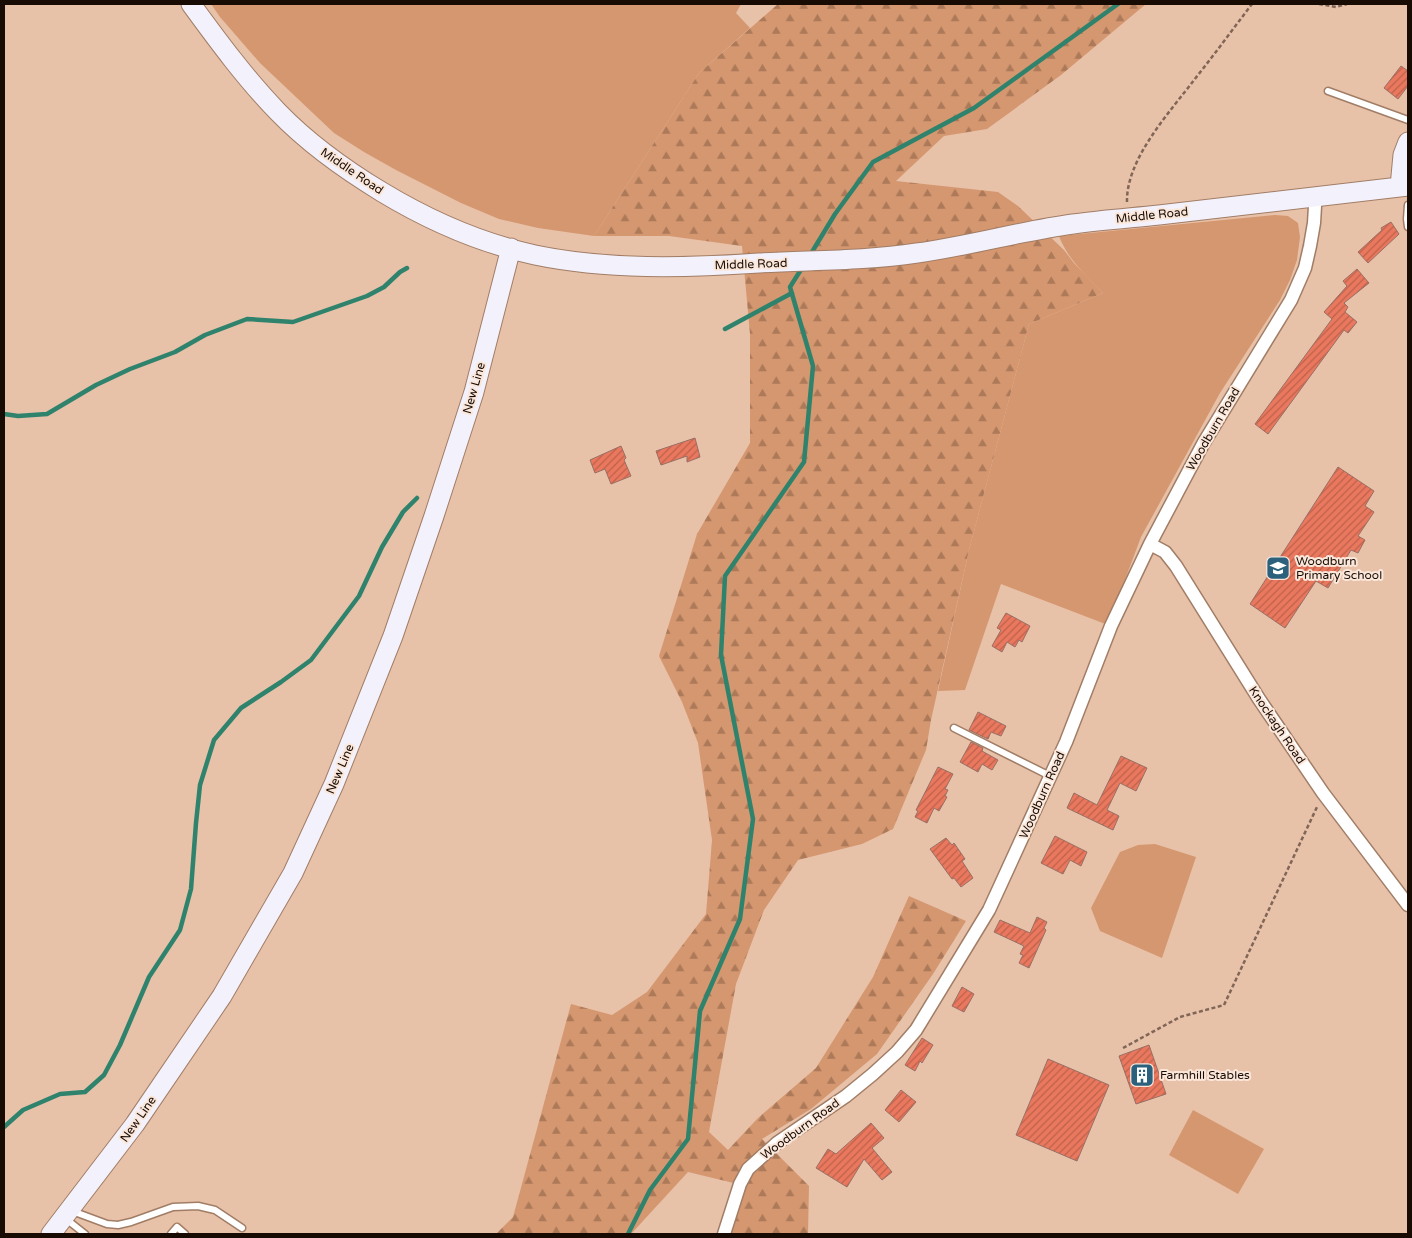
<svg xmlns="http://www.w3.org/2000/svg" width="1412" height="1238" viewBox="0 0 1412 1238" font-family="'Varela Round',sans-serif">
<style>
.grass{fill:#d5976f}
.forest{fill:url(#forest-firs)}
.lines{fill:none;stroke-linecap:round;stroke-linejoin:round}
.stream{stroke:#2f836c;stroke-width:4.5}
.building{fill:url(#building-hatch);stroke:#986f65}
.lane-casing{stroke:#a17d66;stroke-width:9}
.street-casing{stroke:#a17d66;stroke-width:15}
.secondary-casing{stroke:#a17d66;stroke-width:21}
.path{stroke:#806657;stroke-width:2.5;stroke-dasharray:4 2.5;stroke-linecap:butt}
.lane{stroke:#fff;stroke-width:6}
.street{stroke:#fff;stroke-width:12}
.secondary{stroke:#f3f2fc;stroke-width:19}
.labels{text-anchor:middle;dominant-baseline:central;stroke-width:4;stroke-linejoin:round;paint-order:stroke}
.street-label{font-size:12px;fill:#170b04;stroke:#fbe7da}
.poi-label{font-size:12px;fill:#170b04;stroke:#fbe7da;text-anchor:start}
</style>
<defs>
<pattern id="forest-firs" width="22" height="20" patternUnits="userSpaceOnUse" patternTransform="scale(1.25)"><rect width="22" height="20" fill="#d5976f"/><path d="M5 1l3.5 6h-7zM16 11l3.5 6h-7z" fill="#ac7959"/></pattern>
<pattern id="building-hatch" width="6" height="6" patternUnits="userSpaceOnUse" patternTransform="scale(1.25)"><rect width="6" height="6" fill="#ea785e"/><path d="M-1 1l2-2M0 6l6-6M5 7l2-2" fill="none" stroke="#bd614b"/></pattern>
</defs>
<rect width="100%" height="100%" fill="#e8c1a9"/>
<path class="grass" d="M211,4H741L736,13L750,28L699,73L594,236L538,228L499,219L461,203L396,170L364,152L334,133L260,63L220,17Z
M1275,215L1288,216L1298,223L1300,237L1297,260L1290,280L1280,300L1220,393L1141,537L1108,625L1001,584L965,690L938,691L969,550L1029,324L1103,293C1086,275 1068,260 1059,236Z
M1155,844L1196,857L1162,958L1100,931L1091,908L1120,852L1138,845Z
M1193,1110L1264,1149L1238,1194L1169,1155Z"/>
<path class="forest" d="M778,4H1146L1061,75L987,129L944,136L896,181L998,192L1018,206L1064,250L1074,263L1103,293L1029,324L969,550L931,720L926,750L893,829L862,844L798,860L764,910L736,984L709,1132L728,1150L758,1118L816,1068L873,977L909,896L966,921L933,974L877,1054L811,1109L762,1139L809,1186L808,1234H731L746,1186L688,1172L631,1234H496L513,1217L571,1004L612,1015L647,992L706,914L712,840L698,743L682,702L659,656L697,534L750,443V334L742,246L669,236H594L699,73Z"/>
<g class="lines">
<path class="stream" d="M809,257L835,214L873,162L974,108L1118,4
M725,329L792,293
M4,414L18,416L47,414L96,385L130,369L175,352L205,335L247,319L293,322L367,296L384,287L400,272L407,268
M4,1127L23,1110L60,1094L85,1092L104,1075L120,1045L149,977L180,930L191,889L196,823L200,785L214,740L241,708L281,682L311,660L359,596L382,547L403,512L417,498
M628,1234L650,1190L688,1139L700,1011L740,919L753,819L721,655L725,576L804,462L813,366L790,287L802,268"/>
</g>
<path class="building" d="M1401,66L1408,71V86L1398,99L1384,88Z
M1391,222L1399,234L1368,263L1358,252L1382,230L1381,228Z
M1357,269L1369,283L1344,303L1348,307L1345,312L1357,322L1348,333L1344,330L1268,434L1255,424L1332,319L1324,312L1347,286L1343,281Z
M695,438L700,457L687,462V456L661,465L656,451Z
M621,446L626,458L624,460L631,476L611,484L605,469L595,473L590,460Z
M1338,467L1374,491L1365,506L1374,512L1358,536L1365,540L1358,553L1351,550L1328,588L1316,581L1285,628L1250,604Z
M1006,613L1030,626L1022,642L1019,640L1015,647L1007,642L1002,652L992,646L1001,630L997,628Z
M978,712L1006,726L1001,736L991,732L988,739L969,730Z
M971,742L983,748L982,751L998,760L992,770L982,764L978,772L960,762Z
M1121,756L1147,768L1136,791L1120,783L1107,810L1119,816L1113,830L1067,808L1074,793L1097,805Z
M938,767L953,774L945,789L948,790L945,796L947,797L939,811L934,808L927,823L915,817L918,811L916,810Z
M1055,836L1087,852L1081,866L1070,860L1063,874L1041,863Z
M946,838L952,845L954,843L965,859L962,861L973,878L961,887L954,878L952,879L930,849Z
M1037,917L1047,922L1044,928L1046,930L1029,968L1019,963L1023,955L1020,954L1024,946L994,932L1000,920L1030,933Z
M962,987L974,994L964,1012L952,1006Z
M922,1038L933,1045L922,1063L920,1061L915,1071L905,1065Z
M1149,1045L1166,1094L1136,1104L1119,1056Z
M1048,1059L1109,1085L1077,1161L1016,1135Z
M901,1090L916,1102L899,1122L885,1110Z
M871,1123L884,1138L872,1148L892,1172L882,1180L864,1159L847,1187L816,1168L828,1149L836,1154Z"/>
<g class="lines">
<g class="lane-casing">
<path id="lane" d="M1328,91L1408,120
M1408,205L1407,219L1408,227
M954,728L1050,776
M72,1211L107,1224L118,1225L131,1222L173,1207L198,1206L215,1210L242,1228
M66,1219L85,1234
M171,1234L177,1227L185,1234"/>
</g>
<g class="street-casing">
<path id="street" d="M1150,544L1165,552L1176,566L1259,699L1323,793L1408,905
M724,1234L740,1184L748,1169L777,1143L846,1096L873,1074L897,1052L916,1030L989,910L1066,742L1111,626L1150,544L1203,444L1291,300L1305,268L1310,246L1314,223L1315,206L1314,196"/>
</g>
<g class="secondary-casing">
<path id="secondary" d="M191,4C218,41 246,79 278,112C309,144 344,169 382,192C430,221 480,243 535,255C607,270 685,268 759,263C812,260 864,261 917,253C969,246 1021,231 1073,224C1101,220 1130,218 1159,215C1242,206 1325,196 1408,186
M1400,187L1403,155L1408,142
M51,1234L135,1124L222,996L293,873L334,784L393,636L434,516L474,392L511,248"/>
</g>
<path class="path" d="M1319,4L1336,7L1347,4
M1127,202C1126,159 1170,112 1194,80C1214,55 1233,29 1252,4
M1123,1048L1180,1017L1224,1005L1317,807"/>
<use href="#lane" class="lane"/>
<use href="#street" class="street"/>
<use href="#secondary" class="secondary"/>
</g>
<defs>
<g id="school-square" transform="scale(1.25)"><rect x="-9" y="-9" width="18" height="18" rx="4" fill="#2c617d" stroke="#fbe7da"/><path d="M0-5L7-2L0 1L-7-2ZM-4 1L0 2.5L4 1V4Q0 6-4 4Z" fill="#fff"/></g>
<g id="building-square" transform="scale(1.25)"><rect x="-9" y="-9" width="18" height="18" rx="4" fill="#2c617d" stroke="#fbe7da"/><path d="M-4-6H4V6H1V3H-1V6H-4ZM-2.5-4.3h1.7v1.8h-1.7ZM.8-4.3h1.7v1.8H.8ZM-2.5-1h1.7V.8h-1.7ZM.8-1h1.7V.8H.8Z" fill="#fff"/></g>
</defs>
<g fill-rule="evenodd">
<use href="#school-square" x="1278" y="568"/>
<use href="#building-square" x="1142" y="1075"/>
</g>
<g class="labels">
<g class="street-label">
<text transform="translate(352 171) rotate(34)">Middle Road</text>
<text transform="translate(1152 215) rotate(-6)">Middle Road</text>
<text transform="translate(751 264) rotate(-2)">Middle Road</text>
<text transform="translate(474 388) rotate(-74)">New Line</text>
<text transform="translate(1213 429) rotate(-60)">Woodburn Road</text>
<text transform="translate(1277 725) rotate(56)">Knockagh Road</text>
<text transform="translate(340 769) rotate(-67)">New Line</text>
<text transform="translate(1042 795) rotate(-66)">Woodburn Road</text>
<text transform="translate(138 1119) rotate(-55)">New Line</text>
<text transform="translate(800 1129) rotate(-36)">Woodburn Road</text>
</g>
<g class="poi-label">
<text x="1296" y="561">Woodburn<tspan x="1296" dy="14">Primary School</tspan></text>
<text x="1160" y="1075">Farmhill Stables</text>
</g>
</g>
<rect width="1412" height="1238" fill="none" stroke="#170b04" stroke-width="10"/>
</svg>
